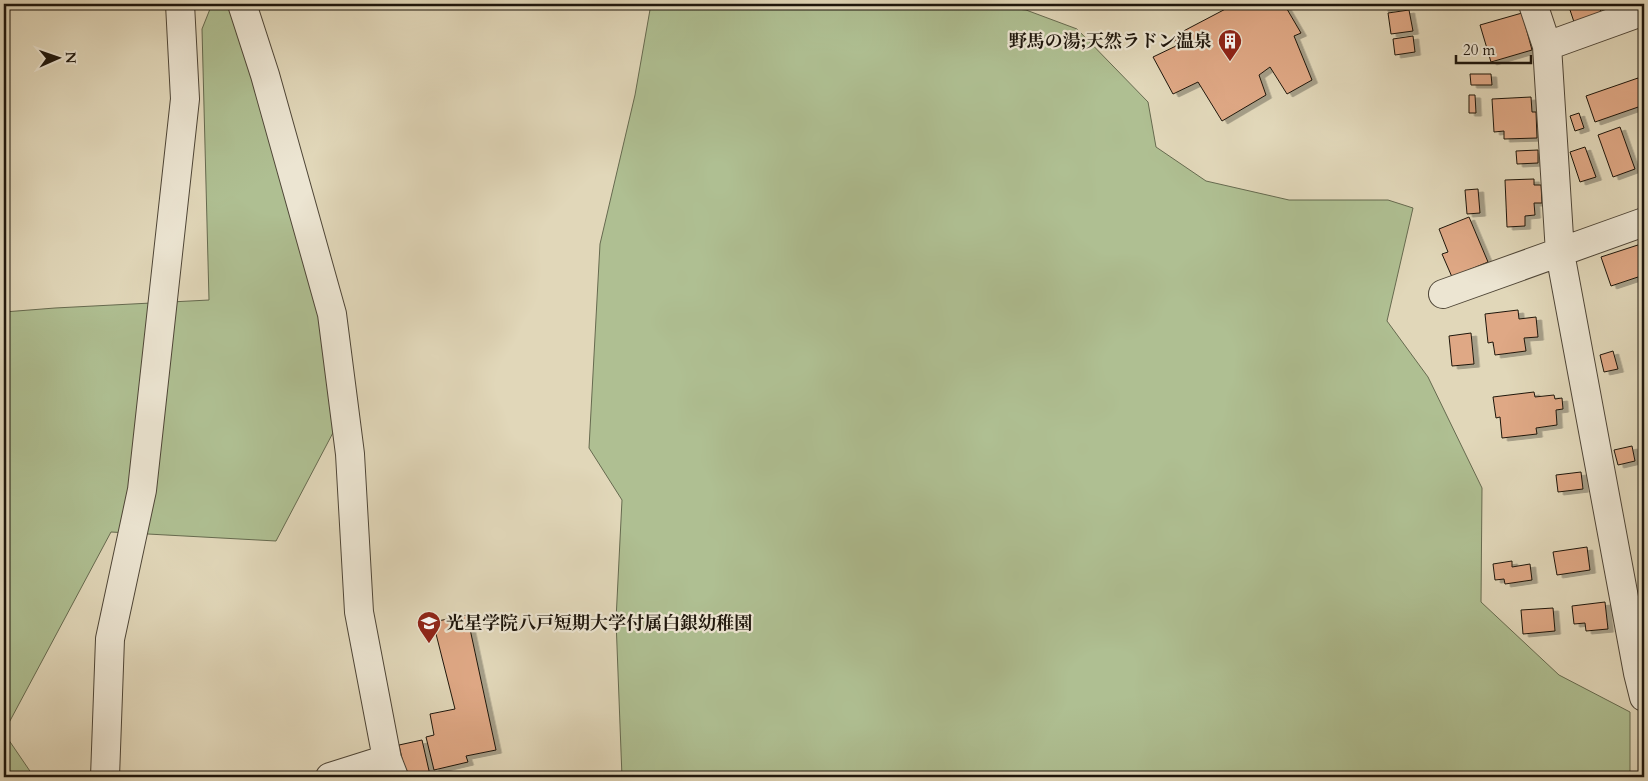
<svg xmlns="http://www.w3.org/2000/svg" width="1648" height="781" viewBox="0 0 1648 781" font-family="Cardo,'Noto Serif JP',serif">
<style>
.green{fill:#afbf92;stroke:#666a4f}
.building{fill:#dfa885;stroke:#1e160c;filter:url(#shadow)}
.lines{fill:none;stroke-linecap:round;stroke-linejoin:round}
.minor-casing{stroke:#4f4637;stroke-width:30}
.minor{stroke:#ece5d2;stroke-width:28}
.labels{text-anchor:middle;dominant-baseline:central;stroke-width:4.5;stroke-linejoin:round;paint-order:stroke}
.poi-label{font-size:18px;font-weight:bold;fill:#1e160c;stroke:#ece5d2;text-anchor:end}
</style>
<defs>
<filter id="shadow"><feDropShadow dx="5.5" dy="3" stdDeviation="0" flood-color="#0004"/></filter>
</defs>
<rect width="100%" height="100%" fill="#e1d7b9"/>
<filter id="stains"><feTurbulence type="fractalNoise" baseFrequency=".004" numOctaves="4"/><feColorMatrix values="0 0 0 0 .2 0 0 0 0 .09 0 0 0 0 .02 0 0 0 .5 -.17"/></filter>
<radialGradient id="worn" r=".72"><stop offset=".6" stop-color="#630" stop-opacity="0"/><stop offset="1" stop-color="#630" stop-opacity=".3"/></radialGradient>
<path class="green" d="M212,4H233L314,284L336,427L276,541L111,532L4,732V312L55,308L209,300L202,29Z
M651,4H973L1026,10L1077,29L1148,102L1156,147L1206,181L1289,200H1388L1413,208L1387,321L1428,377L1482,488L1481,602L1559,675L1630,712V777H622L616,620L622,500L589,448L600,244L635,95Z
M4,733L34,777H4Z"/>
<path class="building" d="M1235,4H1284L1301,33L1294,36L1312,80L1287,94L1270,67L1259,75L1266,95L1222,121L1198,82L1173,94L1153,57L1176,46L1174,36Z
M1382,4H1409V5L1383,9Z
M1568,4H1598L1601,12L1574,22Z
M1409,10L1413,31L1391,34L1388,13Z
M1522,13L1532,50L1491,62L1480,25Z
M1413,36L1415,52L1395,55L1393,39Z
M1470,74H1491L1492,85H1471Z
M1638,78L1644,95V105L1595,122L1586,96Z
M1469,95H1475L1476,113H1469Z
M1531,97L1532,112H1536L1537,138L1504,139V131L1494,132L1492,99Z
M1579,113L1584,128L1575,131L1570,116Z
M1620,127L1635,169L1613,177L1598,135Z
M1585,147L1596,177L1580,182L1570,152Z
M1538,150V163L1517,164L1516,151Z
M1534,179V185H1541L1542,203H1534L1535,215L1525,216V226L1507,227L1505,180Z
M1478,189L1480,213L1467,214L1465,190Z
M1469,217L1488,262L1452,277L1442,254L1448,252L1439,229Z
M1644,243V275L1611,286L1601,257Z
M1518,310L1519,319L1536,317L1538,337L1524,338L1526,351L1495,355L1493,342L1488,343L1485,314Z
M1471,333L1474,364L1452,366L1449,336Z
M1613,351L1618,369L1604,372L1600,355Z
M1534,392L1535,397L1554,395L1555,399L1562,398L1563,409L1556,410L1557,425L1536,428L1537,434L1502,438L1500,417L1496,418L1493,397Z
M1632,446L1635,461L1618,465L1614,450Z
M1581,472L1583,489L1558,492L1556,475Z
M1587,547L1590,570L1557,575L1553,552Z
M1512,561V567L1530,564L1532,580L1505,584L1504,579L1495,580L1493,564Z
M1605,602L1608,629L1586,631L1585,623L1574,624L1572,606Z
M1553,608L1555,631L1523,634L1521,610Z
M467,615L496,750L466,756L468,762L434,770L426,737L434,735L430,714L455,709L433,622Z
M422,740L430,775L422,777H406L399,745Z"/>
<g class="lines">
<g class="minor-casing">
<path id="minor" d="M242,4L265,75L332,314L350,454L359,612L387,759L394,777
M1533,4L1547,46L1560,253L1638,673L1644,697
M1547,46L1644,11
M1443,294L1644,222
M105,777L110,639L142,490L185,99L180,4
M330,777L387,759"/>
</g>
<use href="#minor" class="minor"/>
</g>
<defs>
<g id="building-pin" transform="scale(1.25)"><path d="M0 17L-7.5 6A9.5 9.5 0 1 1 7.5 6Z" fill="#8f2418" stroke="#ece5d2"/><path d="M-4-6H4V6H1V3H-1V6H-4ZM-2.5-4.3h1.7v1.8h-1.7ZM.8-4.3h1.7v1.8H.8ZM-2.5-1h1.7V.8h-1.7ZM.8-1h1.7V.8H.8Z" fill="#fff"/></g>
<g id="school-pin" transform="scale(1.25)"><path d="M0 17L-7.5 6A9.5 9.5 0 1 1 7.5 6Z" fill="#8f2418" stroke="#ece5d2"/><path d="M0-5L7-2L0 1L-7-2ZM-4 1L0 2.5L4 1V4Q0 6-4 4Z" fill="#fff"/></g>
</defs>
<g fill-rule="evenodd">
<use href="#building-pin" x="1230" y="41"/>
<use href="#school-pin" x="429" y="623"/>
</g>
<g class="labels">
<g class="poi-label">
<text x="1212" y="41">野馬の湯;天然ラドン温泉</text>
<text x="446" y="623" text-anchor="start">光星学院八戸短期大学付属白銀幼稚園</text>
</g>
</g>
<rect width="1648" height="781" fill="none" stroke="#e1d7b9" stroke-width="20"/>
<rect x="5" y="5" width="1638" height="771" fill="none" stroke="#1e160c" stroke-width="2.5"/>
<rect x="10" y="10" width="1628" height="761" fill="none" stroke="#1e160c"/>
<g transform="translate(58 58) rotate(88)" stroke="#ece5d2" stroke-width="4" paint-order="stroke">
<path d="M0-4L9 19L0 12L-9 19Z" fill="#1e160c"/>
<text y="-8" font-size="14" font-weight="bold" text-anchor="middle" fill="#1e160c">N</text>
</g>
<path d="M1456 55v8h75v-8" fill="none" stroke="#1e160c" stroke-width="2.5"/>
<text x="1463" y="55" font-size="15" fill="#1e160c" stroke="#ece5d2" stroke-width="4" paint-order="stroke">20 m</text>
<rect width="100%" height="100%" filter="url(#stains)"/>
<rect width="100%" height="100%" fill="url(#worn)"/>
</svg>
